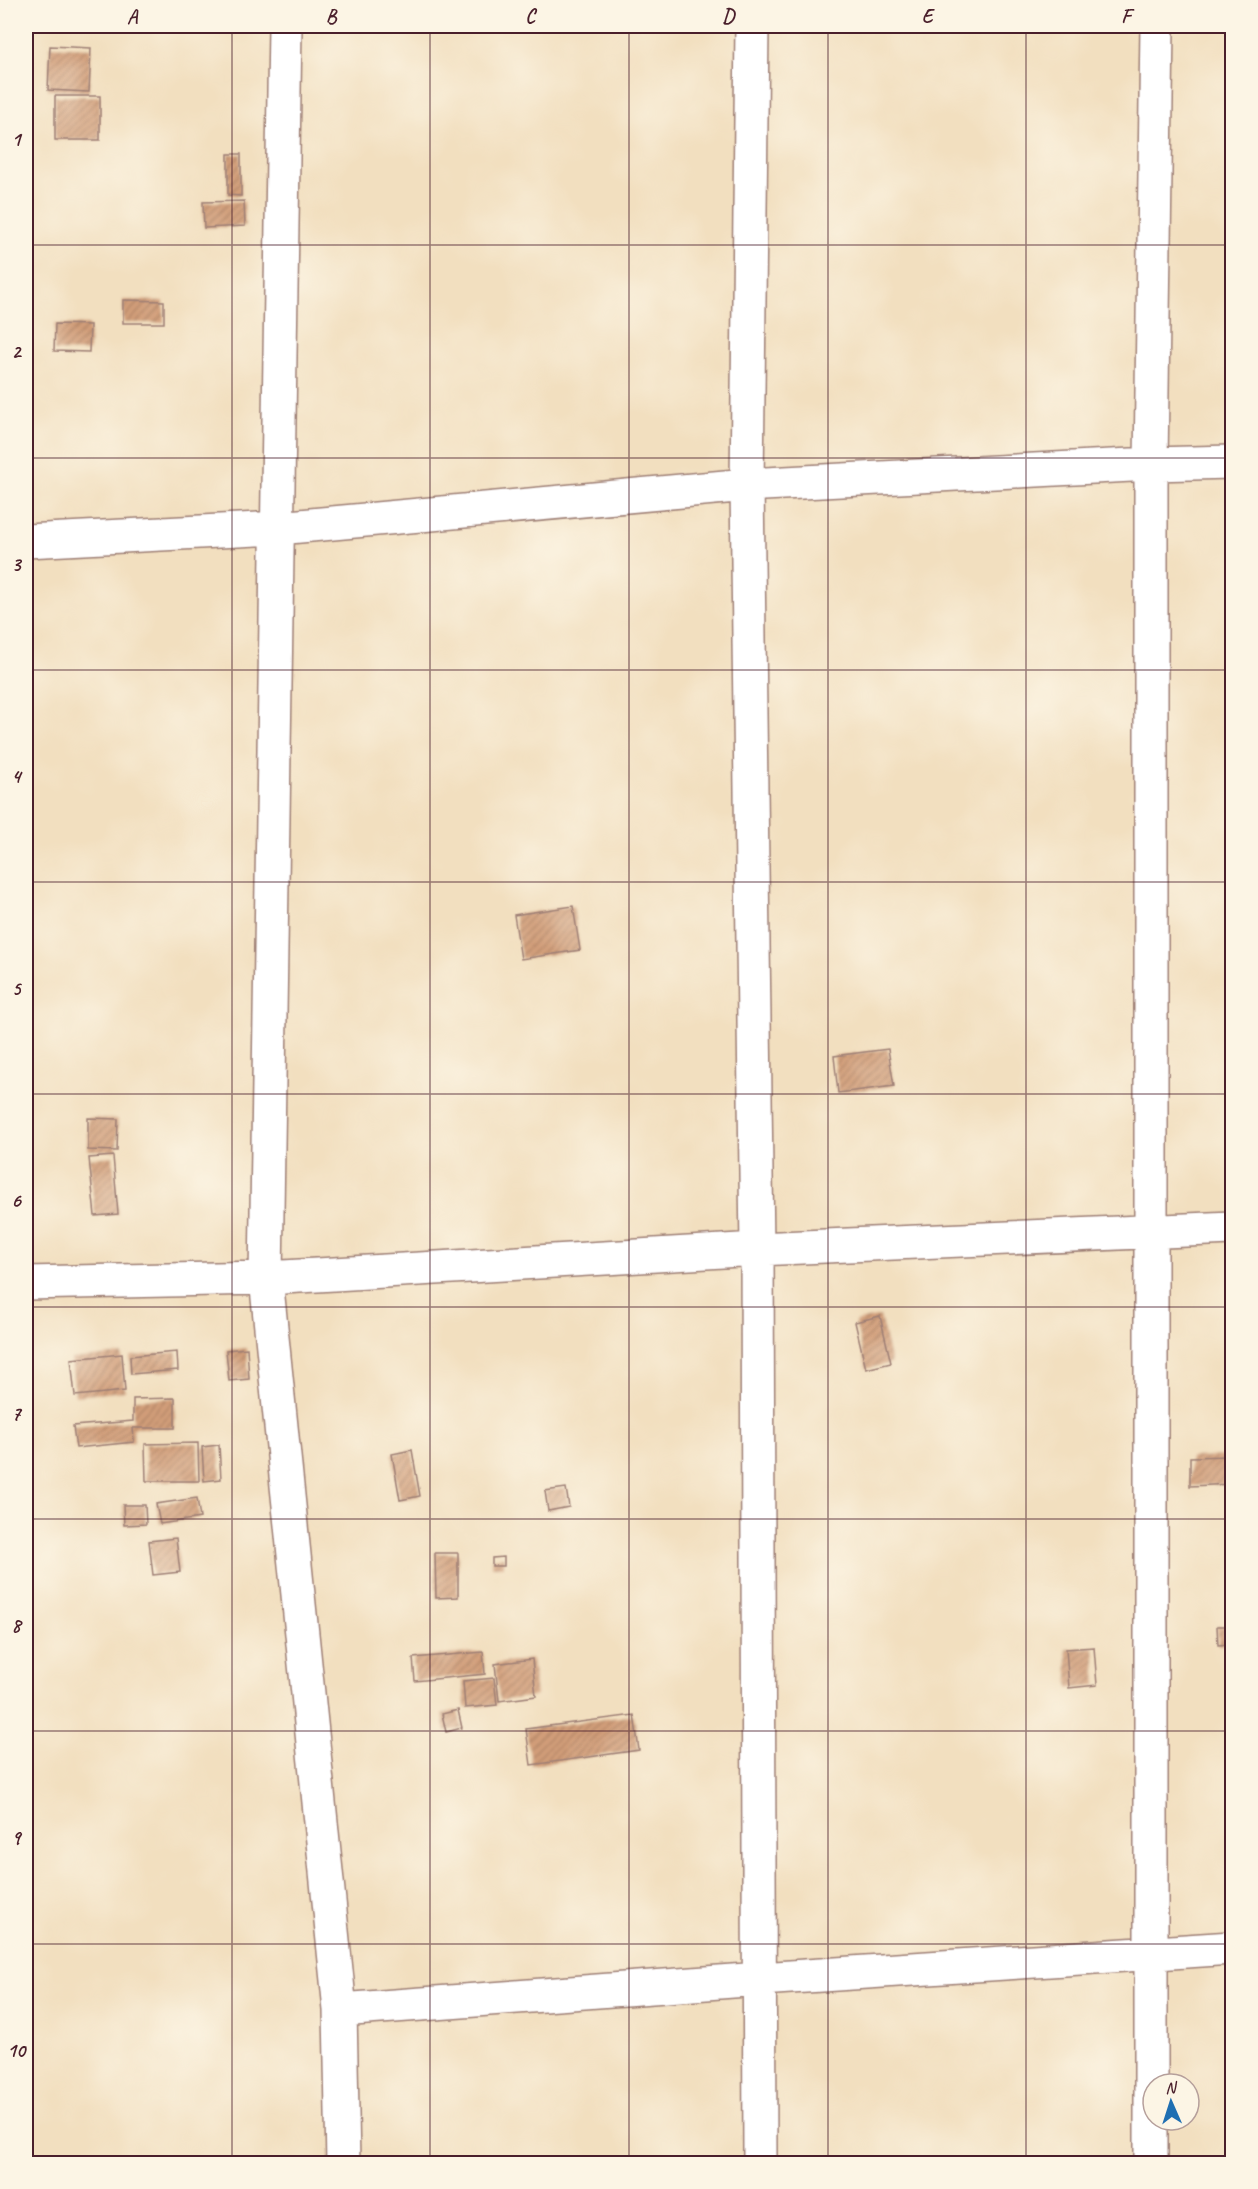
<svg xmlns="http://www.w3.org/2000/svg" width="1258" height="2189" viewBox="0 0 1258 2189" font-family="Caveat,sans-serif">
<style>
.building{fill:url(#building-hatch)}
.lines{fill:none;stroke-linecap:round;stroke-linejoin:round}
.minor-casing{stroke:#9e7f75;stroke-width:36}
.minor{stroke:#fff;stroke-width:33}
.grid{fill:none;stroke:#4a1f2b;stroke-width:1.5;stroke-opacity:0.55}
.neatline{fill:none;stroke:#4a1f2b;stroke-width:2}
.grid-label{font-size:20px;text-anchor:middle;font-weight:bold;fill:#4a1f2b}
</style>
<defs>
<pattern id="building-hatch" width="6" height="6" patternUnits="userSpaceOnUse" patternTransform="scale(1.5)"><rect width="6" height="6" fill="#d29e79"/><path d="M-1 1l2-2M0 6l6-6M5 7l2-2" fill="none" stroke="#ac8063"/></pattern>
</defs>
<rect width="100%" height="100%" fill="#fcf5e5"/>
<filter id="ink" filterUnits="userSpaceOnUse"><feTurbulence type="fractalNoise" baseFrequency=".0167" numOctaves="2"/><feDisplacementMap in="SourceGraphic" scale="12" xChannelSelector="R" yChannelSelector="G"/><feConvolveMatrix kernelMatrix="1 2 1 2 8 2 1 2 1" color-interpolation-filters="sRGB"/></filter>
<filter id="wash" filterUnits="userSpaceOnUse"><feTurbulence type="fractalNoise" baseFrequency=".008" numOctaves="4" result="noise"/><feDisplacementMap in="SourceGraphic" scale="24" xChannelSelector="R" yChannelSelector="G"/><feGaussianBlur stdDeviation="1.35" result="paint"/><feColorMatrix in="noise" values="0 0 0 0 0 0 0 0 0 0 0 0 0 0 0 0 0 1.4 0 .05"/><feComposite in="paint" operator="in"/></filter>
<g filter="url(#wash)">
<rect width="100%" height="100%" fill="#f2dfbf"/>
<g id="blocks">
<path class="building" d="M50,46L91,48L89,92L48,90Z
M55,96H100V140H55Z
M228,154H241V196L228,195Z
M244,201L245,226L204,228L203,202Z
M123,300L164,301V323H123Z
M55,324L90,325L89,352L54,351Z
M573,906L580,950L521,959L514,915Z
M888,1049L894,1086L838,1093L834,1056Z
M88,1118L118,1119L117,1151L88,1150Z
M113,1156L118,1214L95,1216L89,1158Z
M880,1316L891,1363L866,1369L855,1322Z
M247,1348L249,1379L229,1381L226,1350Z
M177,1352L178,1370L131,1374L130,1356Z
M122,1354L125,1391L75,1396L71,1359Z
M175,1398V1428H133L134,1442L76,1448L73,1426L133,1421V1399Z
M198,1443L199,1481H146L145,1444Z
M219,1445L221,1479L204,1481L202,1447Z
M412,1450L420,1496L400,1500L392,1454Z
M1232,1456V1484L1190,1486V1457Z
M566,1488L569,1507L548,1511L545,1491Z
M197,1498L200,1518L160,1524L156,1504Z
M123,1505H145L146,1524L124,1525Z
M176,1538L180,1572L153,1575L149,1541Z
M435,1553H458V1597L436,1598Z
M504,1557V1566H492V1558Z
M1217,1626H1232V1644L1218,1645Z
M1094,1647L1097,1685L1069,1688L1066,1649Z
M483,1652L485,1674L415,1681L413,1658Z
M532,1659L536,1696L499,1701L495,1664Z
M494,1678L497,1705L465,1708L463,1681Z
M458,1710L462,1728L446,1732L442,1714Z
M634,1715L639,1750L531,1765L526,1729Z"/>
</g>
</g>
<g filter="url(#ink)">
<use href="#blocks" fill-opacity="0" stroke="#9e7f75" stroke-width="1.5"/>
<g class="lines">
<g class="minor-casing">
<path id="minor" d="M285,26L266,1278L340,2010L343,2164
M752,26L747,485L757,1249L760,2164
M26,541L278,528L747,485L1151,464L1232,462
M26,1283L266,1278L757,1249L1232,1228
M340,2010L760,1979L1232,1948
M1151,2164V464L1157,26"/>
</g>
<use href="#minor" class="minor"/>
</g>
</g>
<path class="grid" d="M232,26V2164M430,26V2164M629,26V2164M828,26V2164M1026,26V2164M26,245H1232M26,458H1232M26,670H1232M26,882H1232M26,1094H1232M26,1307H1232M26,1519H1232M26,1731H1232M26,1944H1232"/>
<rect width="1258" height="2189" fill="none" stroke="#fcf5e5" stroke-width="66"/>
<g transform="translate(1171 2102) rotate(357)"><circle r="28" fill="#fcf5e5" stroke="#b59f9b" stroke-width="1.5"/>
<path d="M0-4.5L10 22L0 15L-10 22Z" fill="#1f6fb2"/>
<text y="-9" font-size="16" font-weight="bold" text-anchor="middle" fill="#4a1f2b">N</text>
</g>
<rect x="33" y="33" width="1192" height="2123" class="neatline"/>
<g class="grid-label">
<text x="132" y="23">A</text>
<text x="331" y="23">B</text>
<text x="530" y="23">C</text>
<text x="728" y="23">D</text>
<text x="927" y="23">E</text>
<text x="1126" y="23">F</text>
<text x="16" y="146">1</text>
<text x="16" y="358">2</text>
<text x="16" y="571">3</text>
<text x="16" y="783">4</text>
<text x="16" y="995">5</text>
<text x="16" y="1207">6</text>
<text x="16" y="1420">7</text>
<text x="16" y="1632">8</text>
<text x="16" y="1844">9</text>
<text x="16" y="2057">10</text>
</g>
</svg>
